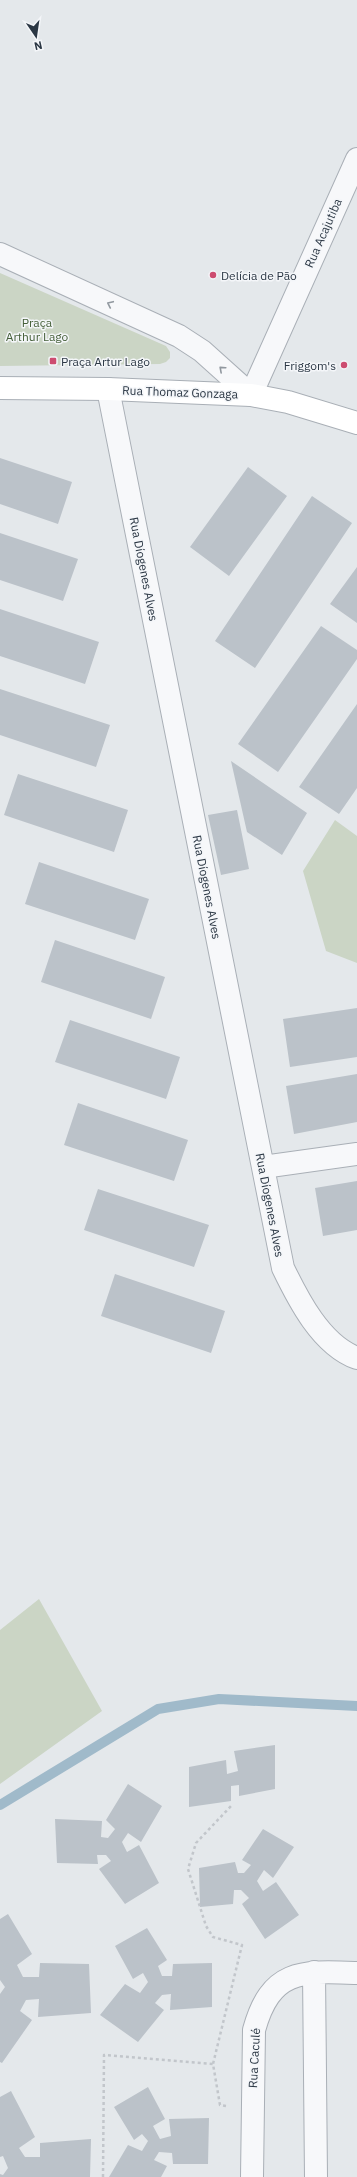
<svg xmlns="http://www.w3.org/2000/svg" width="357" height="2177" viewBox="0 0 357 2177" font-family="'IBM Plex Sans',sans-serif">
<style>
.green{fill:#cbd5c5}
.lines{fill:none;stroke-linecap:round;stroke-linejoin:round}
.stream{stroke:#a0baca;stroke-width:10}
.building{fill:#bbc2c9}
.street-casing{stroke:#a9afb6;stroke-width:24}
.secondary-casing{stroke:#a9afb6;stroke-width:24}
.path{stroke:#c2c6cb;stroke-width:2.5;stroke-dasharray:3 3;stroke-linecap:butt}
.street{stroke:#f7f8fa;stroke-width:22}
.secondary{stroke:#fff;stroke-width:22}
.oneway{stroke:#91989f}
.poi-dot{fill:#cd4c70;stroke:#f4f6f9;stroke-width:1.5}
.labels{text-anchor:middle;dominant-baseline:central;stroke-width:3;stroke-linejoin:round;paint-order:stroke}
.street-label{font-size:12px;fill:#2b3744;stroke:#f4f6f9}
.poi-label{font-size:12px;fill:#2b3744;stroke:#f4f6f9;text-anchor:start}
.park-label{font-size:12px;fill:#455f39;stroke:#f4f6f9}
</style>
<rect width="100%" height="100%" fill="#e4e8eb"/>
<path class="green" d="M0,273L166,346L170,352V358L166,362L160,364L0,366Z
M335,820L357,836V963L326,951L303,871Z
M39,1599L102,1711L0,1784V1630Z"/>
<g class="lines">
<path class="stream" d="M0,1805L158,1709L219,1699L357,1706"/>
</g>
<path class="building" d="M0,458L72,482L58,524L0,504Z
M248,467L287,496L229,576L190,547Z
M312,496L352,523L255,668L215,641Z
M0,533L78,559L63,601L0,580Z
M357,567V623L330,604Z
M0,609L99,642L85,684L0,656Z
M321,626L357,650V659L278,772L238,744Z
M0,689L110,725L96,767L0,735Z
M357,704V788L339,814L299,787Z
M231,761L307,813L282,855L247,832Z
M18,774L128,810L114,852L4,815Z
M237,810L249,869L221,875L208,815Z
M39,862L149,899L135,940L25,904Z
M55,940L165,977L151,1019L41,982Z
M357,1008V1057L290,1067L283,1019Z
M70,1020L180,1057L166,1099L55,1062Z
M357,1074V1122L294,1134L286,1086Z
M78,1103L188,1140L174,1181L64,1145Z
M357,1181V1230L323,1236L315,1188Z
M98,1189L209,1225L194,1267L84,1230Z
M115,1274L225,1311L211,1353L101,1316Z
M275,1745V1789L239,1796V1785L231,1786V1801L189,1807V1767L226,1760L227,1774L238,1771L234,1751Z
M128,1784L162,1806L141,1842L128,1833L122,1842L127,1852L139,1845L159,1883L125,1904L99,1869L111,1861L106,1855H97L98,1864L57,1863L55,1819L102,1821L101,1837L108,1838L115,1829L106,1820Z
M263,1829L294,1847L273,1878L264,1870L257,1881L263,1891L276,1882L299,1915L265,1939L242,1904L249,1898L241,1890H234L233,1904L200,1907L199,1868L235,1862L238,1873H244L251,1865L242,1860Z
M8,1914L32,1954L17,1965L23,1977H39L40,1963L89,1964L91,2013L38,2017L39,1999L26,2000L20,2011L32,2020L2,2063L0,2062V1994L5,1987L0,1980V1919Z
M147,1928L167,1960L158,1966L162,1976H172L173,1964L212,1963V2007L170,2010L171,1994L162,1995L155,2003L164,2010L138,2042L100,2015L125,1984L140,1993L148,1982L143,1973L133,1979L115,1946Z
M148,2087L165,2119L153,2126L160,2139L171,2136L169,2119L209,2118L208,2164H173L172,2153L159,2152L154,2160L167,2166L161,2177H109L128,2145L142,2151L148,2141L142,2134L134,2140L114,2107Z
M11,2091L35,2137L19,2148L25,2157H40V2143L91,2139L90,2177H0V2174L3,2175L8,2168L3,2156L0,2157V2097Z"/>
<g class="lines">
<g class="street-casing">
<path id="street" d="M0,254L179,336L202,351L251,395L357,159
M108,389L283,1268C298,1299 321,1345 357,1358
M263,1167L357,1154
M314,1972L316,2177
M252,2177L254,2030C271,1969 301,1971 357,1973"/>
</g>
<g class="secondary-casing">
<path id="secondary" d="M0,388L108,389L251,395L288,402L357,423"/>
</g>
<path class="path" d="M226,2106L220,2105L213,2064L242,1945L213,1937L206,1926L188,1869L196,1843L232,1805
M103,2177L104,2055L213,2064"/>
<use href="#street" class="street"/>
<use href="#secondary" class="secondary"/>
</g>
<defs><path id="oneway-chevron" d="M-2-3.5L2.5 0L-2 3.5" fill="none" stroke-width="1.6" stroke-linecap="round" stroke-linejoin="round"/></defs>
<g class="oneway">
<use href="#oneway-chevron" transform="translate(110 304) rotate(-155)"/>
<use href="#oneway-chevron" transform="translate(222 369) rotate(-138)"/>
</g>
<g class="poi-dot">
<circle cx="213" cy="275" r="4"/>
<rect x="49" y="357" width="8" height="8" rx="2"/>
<circle cx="344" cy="365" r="4"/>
</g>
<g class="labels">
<g class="street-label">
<text transform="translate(323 233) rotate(-66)">Rua Acajutiba</text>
<text transform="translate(180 392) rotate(2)">Rua Thomaz Gonzaga</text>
<text transform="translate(144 569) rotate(79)">Rua Díogenes Alves</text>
<text transform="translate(207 887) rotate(79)">Rua Díogenes Alves</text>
<text transform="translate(270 1205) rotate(79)">Rua Díogenes Alves</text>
<text transform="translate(254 2058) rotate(-87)">Rua Caculé</text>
</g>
<g class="poi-label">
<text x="221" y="275">Delícia de Pão</text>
<text x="61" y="361">Praça Artur Lago</text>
<text x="336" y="365" text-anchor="end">Friggom's</text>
</g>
<g class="park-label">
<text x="37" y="322">Praça<tspan x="37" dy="14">Arthur Lago</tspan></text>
</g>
</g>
<g transform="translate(36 36) rotate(167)" stroke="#f4f6f9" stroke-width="3" paint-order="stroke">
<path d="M0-3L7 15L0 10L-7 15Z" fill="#2b3744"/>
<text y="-6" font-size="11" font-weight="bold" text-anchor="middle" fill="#2b3744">N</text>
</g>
</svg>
